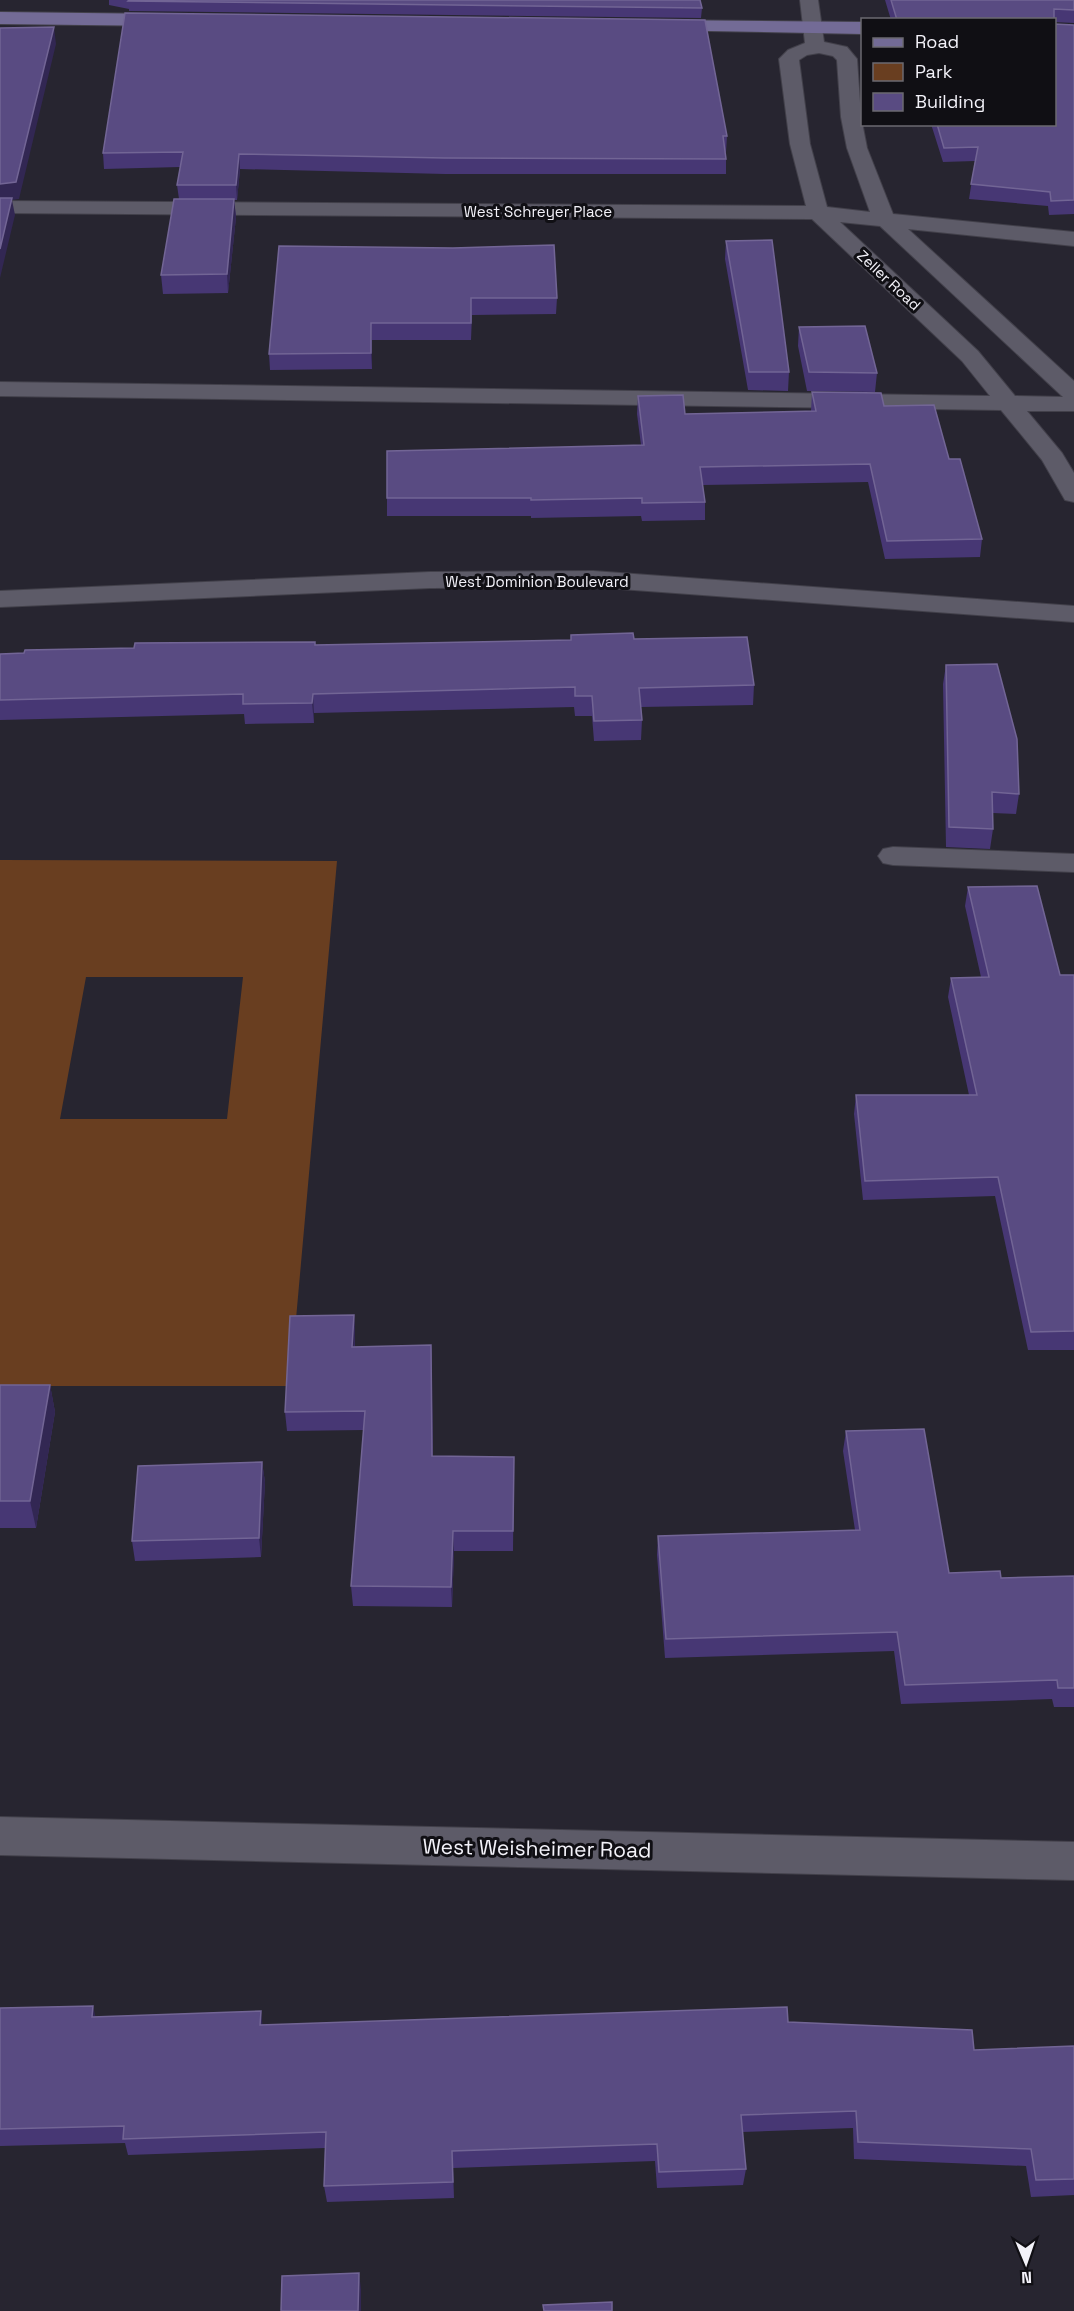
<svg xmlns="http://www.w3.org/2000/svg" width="1074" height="2311" viewBox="0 0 1074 2311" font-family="'Space Grotesk',sans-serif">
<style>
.green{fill:#693e20;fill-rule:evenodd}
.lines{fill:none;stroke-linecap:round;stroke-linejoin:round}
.minor-casing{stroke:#42404a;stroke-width:2}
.major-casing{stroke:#42404a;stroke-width:2}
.minor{fill:#5d5b68;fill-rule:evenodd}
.major{fill:#736b96;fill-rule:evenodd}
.wall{fill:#473774}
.shaded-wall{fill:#322753}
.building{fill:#594b82;stroke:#726595;stroke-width:1.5}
.labels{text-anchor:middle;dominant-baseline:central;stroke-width:6;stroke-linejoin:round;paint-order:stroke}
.far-street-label{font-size:15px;fill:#f3f2f9;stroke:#100f14}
.near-street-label{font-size:21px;fill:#f3f2f9;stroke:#100f14}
</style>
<rect width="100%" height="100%" fill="#272530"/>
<path class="green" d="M0,860L337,861L290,1386H0ZM86,977H243L227,1119H60Z"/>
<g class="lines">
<g class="minor-casing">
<path id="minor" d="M800,0H818L824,42L847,47L857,59L861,117L867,148L893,214L1074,232V246L908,229L1074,381V411H1027L1062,453L1074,473V502L1065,500L1042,460L1001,410L0,396V382L990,396L962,361L812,219L0,213V201L806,206L790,144L779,59L788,50L805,43ZM819,53L833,56L837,60L841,117L847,148L870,212L827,207L810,144L799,60L807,55ZM840,222L880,226L1063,397L1015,396L978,351Z
M593,571L1074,606V622L593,587L430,588L0,607V591L430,572Z
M893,847L1074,854V872L893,865L883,863L878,856L883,849Z
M0,1817L1074,1842V1880L0,1855Z"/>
</g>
<g class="major-casing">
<path id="major" d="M0,12L168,14L178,20L168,26L0,24Z
M660,20L862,22V34L653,30L650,26L653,22Z"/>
</g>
<use href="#minor" class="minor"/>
<use href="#major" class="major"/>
</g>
<path class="wall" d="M109,0H700L702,8L701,18L129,11V9L109,5Z
M885,0H1074V23L1054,22V20H891Z
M1074,25V214L1049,215L1048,206L969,199L975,161L943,162L931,124H1054Z
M727,136L726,152H725L726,159V174H445L240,169L237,200H234L236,217L228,293L163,294L161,275L179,199L177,185L180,167L104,169L103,153Z
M726,241L789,372L788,391L748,390L725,259Z
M279,246L557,298L556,314L472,315L471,340H372V369L270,370L269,354Z
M799,327L877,373L875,392L807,391L798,346Z
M812,392L884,406L949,459L982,539L980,557L885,559L868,482L703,485L705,502V520L642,521L641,516L531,518V516H387V498L641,445L637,414L638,396L685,414L811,411Z
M634,639L754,685L753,705L641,707L642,720L641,740L594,741L592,716H575L574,707L314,713V723L245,724L244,714L0,720V654L315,645Z
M946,665L1019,794L1016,814L993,813V829L990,849L946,847L943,684Z
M968,887L1060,975H1074V1350H1028L995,1196L863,1200L854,1114L856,1095H969L948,997L951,978L981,977L965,906Z
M354,1315L355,1335V1347L431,1345L433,1456L514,1457L513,1551H454L452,1607L353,1606L351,1586L364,1430L287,1431L285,1412Z
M0,1385H50L55,1412L36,1528H0Z
M846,1431L949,1573L1001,1578L1074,1576V1707H1054L1052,1699L901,1704L894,1651L665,1658L657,1555L658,1536L855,1530L843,1451Z
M262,1462L265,1482L261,1557L135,1561L132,1541Z
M0,2008L96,2017L263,2025L788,2022L974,2050L1074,2046V2195L1031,2197L1026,2166L854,2159L853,2128L742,2132L746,2169L743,2185L657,2188L655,2161L453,2168L454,2198L327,2202L324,2186L325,2148L128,2155L125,2143L0,2146Z"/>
<path class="shaded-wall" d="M54,27L56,44L19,199L12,200L15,215L0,278V184Z
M239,154L240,169L237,200L236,185Z
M234,199L236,217L228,293L227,274Z
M371,323L372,340V369L371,353Z
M313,694L314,713V723L312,703Z
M354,1315L355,1335L354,1367L352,1347Z
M431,1345L432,1365L433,1476L432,1456Z
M50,1385L55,1412L36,1528L30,1501Z
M262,1462L265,1482L261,1557L259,1538Z
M453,1531L454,1551L452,1607L451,1587Z
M93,2006L97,2023L92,2017Z
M261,2011L263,2029L260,2025Z
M359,2273L361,2289V2311H358Z"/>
<path class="building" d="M129,0H700L702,8L128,1Z
M891,0H1074V10L1054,9V20H897Z
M125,13L705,20L727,136H723L726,159L445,158L239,154L236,185H177L183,152L103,153Z
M1054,24L1074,25V200L1051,201L1050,192L971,184L978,147L944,148L937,124H1054Z
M54,27L16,182L0,184V28Z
M0,198H12L0,249Z
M174,199H234L227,274L161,275Z
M772,240L789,372H749L726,241Z
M554,245L557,298H471V323H371V353L269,354L279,246L453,248Z
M865,326L877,373L809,372L799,327Z
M812,392L881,393L884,406L934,405L949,459H960L982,539L887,541L870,464L700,467L705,502L642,503V498L531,500V498H387V451L644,445L638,396L683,395L685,414L816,411Z
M633,633L634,639L747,637L754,685L639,688L642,720L594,721L592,696H575V687L313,694L312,703L243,704V694L0,700V654L24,653L25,650L134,648L135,643L315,642V645L571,640V635Z
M997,664L1017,739L1019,794L992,792L993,829L949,827L946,665Z
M1037,886L1060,975H1074V1331L1031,1332L998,1177L865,1181L856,1095H977L951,978L989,977L968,887Z
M354,1315L352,1347L431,1345L432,1456L514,1457L513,1531H453L451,1587L351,1586L365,1411L285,1412L290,1316Z
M0,1385H50L30,1501H0Z
M924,1429L949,1573L1000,1571L1001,1578L1074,1576V1688H1058L1057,1680L905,1685L897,1632L666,1639L658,1536L860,1530L846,1431Z
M262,1462L259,1538L132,1541L138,1466Z
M93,2006L92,2017L261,2011L260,2025L787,2007L788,2022L972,2030L974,2050L1074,2046V2179L1036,2180L1031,2149L858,2142L856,2111L741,2115L746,2169L659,2172L657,2144L452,2151L453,2182L324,2186L326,2132L123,2139L124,2126L0,2129V2008Z
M359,2273L358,2311H281L282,2276Z
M612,2302V2311H544L543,2305Z"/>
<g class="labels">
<g class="far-street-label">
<text x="538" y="211">West Schreyer Place</text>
<text transform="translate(889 280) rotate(43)">Zeller Road</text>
<text x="537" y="581">West Dominion Boulevard</text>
</g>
<g class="near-street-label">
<text transform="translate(537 1848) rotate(1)">West Weisheimer Road</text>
</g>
</g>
<rect x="861" y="18" width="195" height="108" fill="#100f14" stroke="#6b6a70" stroke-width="1.5"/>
<rect x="873" y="38" width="30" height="9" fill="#736b96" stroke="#6b6a70" stroke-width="1.5"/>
<text x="915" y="48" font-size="18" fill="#f3f2f9">Road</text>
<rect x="873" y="63" width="30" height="18" fill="#693e20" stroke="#6b6a70" stroke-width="1.5"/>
<text x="915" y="78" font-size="18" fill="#f3f2f9">Park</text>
<rect x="873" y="93" width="30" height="18" fill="#594b82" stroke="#6b6a70" stroke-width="1.5"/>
<text x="915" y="108" font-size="18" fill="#f3f2f9">Building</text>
<g transform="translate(1026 2263) rotate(178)" stroke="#100f14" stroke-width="4.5" paint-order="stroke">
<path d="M0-4.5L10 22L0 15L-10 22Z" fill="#f3f2f9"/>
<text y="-9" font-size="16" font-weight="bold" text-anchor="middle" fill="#f3f2f9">N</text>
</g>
</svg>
